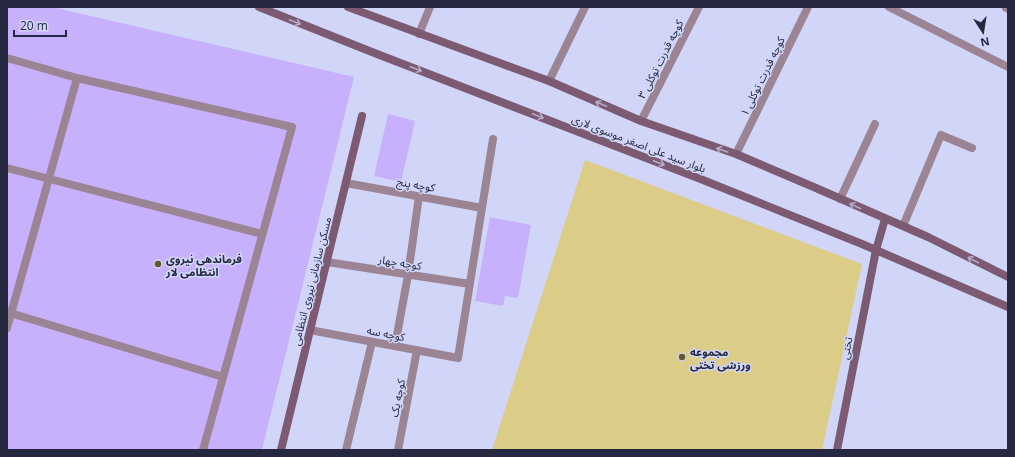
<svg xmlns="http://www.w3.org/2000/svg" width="1015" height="457" viewBox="0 0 1015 457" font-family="'Open Sans','Noto Sans Arabic',sans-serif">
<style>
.green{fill:#dbcc87}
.building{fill:#c8b1fc}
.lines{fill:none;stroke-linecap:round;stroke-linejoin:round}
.lane{stroke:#9b8493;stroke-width:8}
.street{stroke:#9b8493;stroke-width:8}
.secondary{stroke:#7c5b72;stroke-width:8}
.oneway{stroke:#b3abca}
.poi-dot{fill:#655a27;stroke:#d1d6f9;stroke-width:1.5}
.labels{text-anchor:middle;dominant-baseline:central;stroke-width:3;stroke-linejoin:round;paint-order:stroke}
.street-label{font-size:11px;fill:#25283e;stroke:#d1d6f9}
.poi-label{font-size:11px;font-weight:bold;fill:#25283e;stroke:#d1d6f9;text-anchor:start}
</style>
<rect width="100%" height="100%" fill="#d1d6f9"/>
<path class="green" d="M585,160L862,264L822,450H492Z"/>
<path class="building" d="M7,7H52L354,77L262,450H7Z
M388,114L415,121L401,182L374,176Z
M490,217L531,225L518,298L505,296L503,306L475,301Z"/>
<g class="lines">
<path class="lane" d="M7,58L77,78L292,127L203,450
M7,168L262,234
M7,312L223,377
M7,328L77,78"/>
<path class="street" d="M889,7L1008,67
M1006,8L1008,9
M419,34L430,7
M549,81L585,7
M641,121L699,7
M736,154L808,7
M346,183L482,208
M840,199L875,124
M903,226L941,135L972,148
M327,262L470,284
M310,330L458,358L493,139
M395,346L408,275L419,196
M346,450L372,342
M398,450L417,350"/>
<path class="secondary" d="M259,7L377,54L698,178L862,244L1008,307
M348,7L549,81L641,121L736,154L816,188L928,237L1008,277
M281,450L362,116
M837,450L876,250L885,219"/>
</g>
<defs><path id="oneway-shaft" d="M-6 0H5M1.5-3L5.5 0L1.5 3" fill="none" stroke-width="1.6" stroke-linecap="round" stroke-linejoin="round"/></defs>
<g class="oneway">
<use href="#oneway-shaft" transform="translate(295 22) rotate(22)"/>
<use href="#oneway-shaft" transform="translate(416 69) rotate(21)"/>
<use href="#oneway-shaft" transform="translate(601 104) rotate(-157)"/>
<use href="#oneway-shaft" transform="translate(538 116) rotate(21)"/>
<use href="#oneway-shaft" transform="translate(722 150) rotate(-161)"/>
<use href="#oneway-shaft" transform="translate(659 163) rotate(21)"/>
<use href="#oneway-shaft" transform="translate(855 206) rotate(-155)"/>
<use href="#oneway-shaft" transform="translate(973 260) rotate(-153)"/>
</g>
<g class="poi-dot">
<circle cx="158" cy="264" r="4"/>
<circle cx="682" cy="357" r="4"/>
</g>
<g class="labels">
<g class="street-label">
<text transform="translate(660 59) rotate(-63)">کوچه قدرت توکلی ۳</text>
<text transform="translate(762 76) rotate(-64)">کوچه قدرت توکلی ۱</text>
<text transform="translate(639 143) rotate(21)">بلوار سید علی اصغر موسوی لاری</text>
<text transform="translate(416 184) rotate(10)">کوچه پنج</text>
<text transform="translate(400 262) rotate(9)">کوچه چهار</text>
<text transform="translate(311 281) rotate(-76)">مسکن سازمانی نیروی انتظامی</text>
<text transform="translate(386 333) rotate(11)">کوچه سه</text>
<text transform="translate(846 348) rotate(-79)">تختی</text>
<text transform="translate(397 398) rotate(-79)">کوچه یک</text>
</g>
<g class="poi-label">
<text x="166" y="258">فرماندهی نیروی<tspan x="166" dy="13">انتظامی لار</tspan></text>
<text x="690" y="351">مجموعه<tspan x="690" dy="13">ورزشی تختی</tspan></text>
</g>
</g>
<rect width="1015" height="457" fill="none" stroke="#25283e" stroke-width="16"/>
<g transform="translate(983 32) rotate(168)" stroke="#d1d6f9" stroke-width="3" paint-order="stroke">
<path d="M0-3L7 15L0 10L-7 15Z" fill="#25283e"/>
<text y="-6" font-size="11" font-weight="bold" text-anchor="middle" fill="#25283e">N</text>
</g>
<path d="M14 30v6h52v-6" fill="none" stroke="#25283e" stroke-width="2"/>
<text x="20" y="30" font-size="12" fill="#25283e" stroke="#d1d6f9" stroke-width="3" paint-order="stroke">20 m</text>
</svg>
